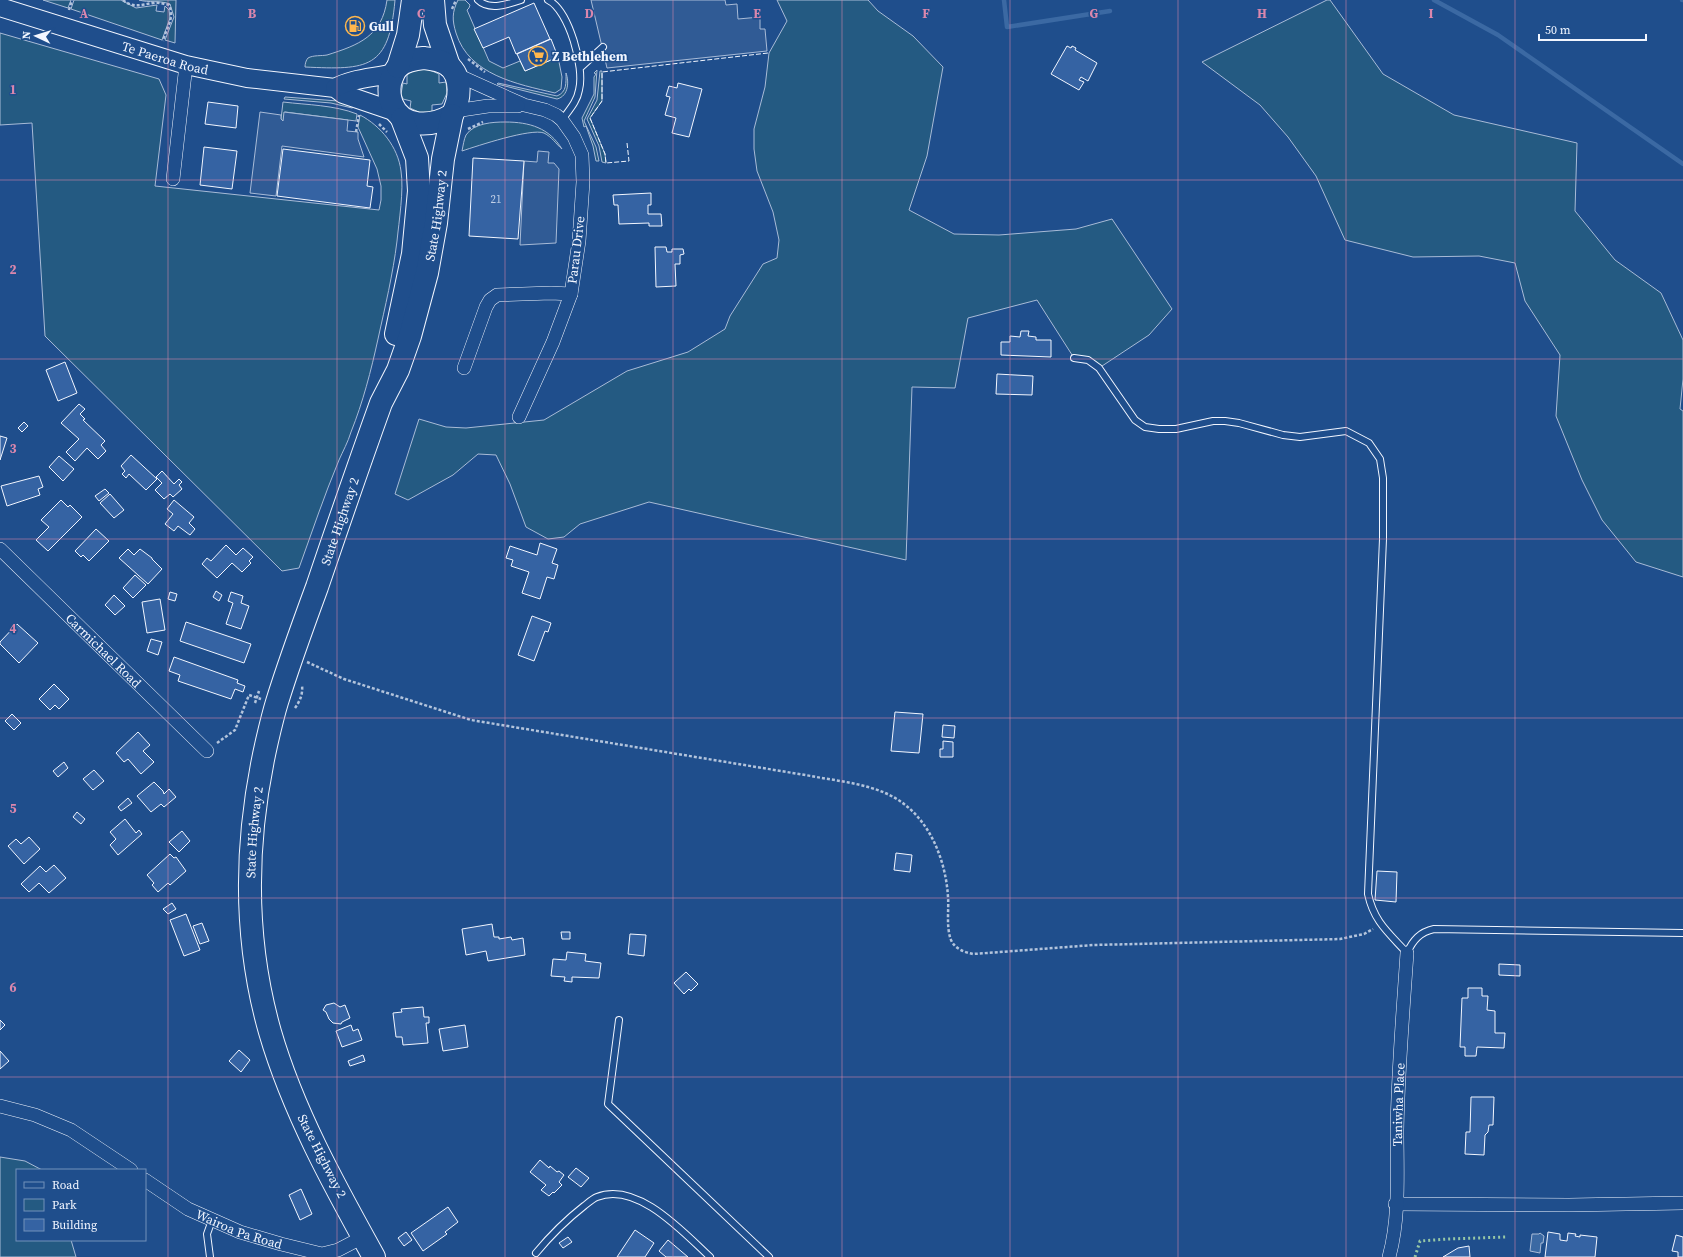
<svg xmlns="http://www.w3.org/2000/svg" width="1683" height="1257" viewBox="0 0 1683 1257" font-family="'Source Serif 4',serif">
<style>
.green{fill:#245a82;stroke:#a8bbd7}
.parking{fill:#305b95;stroke:#a8bbd7}
.water{fill:#3b69a3;stroke:#a8bbd7}
.lines{fill:none;stroke-linecap:round;stroke-linejoin:round}
.stream{stroke:#3b69a3;stroke-width:4.5}
.building{fill:#3563a3;stroke:#f2f6ff}
.lane-casing{stroke:#f2f6ff;stroke-width:8}
.street-casing{stroke:#f2f6ff;stroke-width:14}
.secondary-casing{stroke:#f2f6ff;stroke-width:20}
.highway-casing{stroke:#f2f6ff;stroke-width:24}
.path{stroke:#b3c4dc;stroke-width:2.5;stroke-dasharray:3 2;stroke-linecap:butt}
.lane{stroke:#1f4e8c;stroke-width:6}
.street{stroke:#1f4e8c;stroke-width:13}
.secondary{stroke:#1f4e8c;stroke-width:18}
.highway{stroke:#1f4e8c;stroke-width:22}
.hedge{stroke:#97c8a6;stroke-width:3;stroke-dasharray:2 3;stroke-linecap:butt}
.fence{stroke:#f2f6ff;stroke-width:1;stroke-dasharray:5 2;stroke-linecap:butt}
.grid{fill:none;stroke:#da87ad;stroke-width:1;stroke-opacity:0.55}
.labels{text-anchor:middle;dominant-baseline:central;stroke-width:3;stroke-linejoin:round;paint-order:stroke}
.number-label{font-size:11px;fill:#c3d1e8}
.poi-label{font-size:13px;font-weight:bold;fill:#f2f6ff;stroke:#1f4e8c;text-anchor:start}
.street-label{font-size:13px;fill:#f2f6ff;stroke:#1f4e8c}
.grid-label{font-size:13px;text-anchor:middle;font-weight:bold;fill:#da87ad;stroke:#1f4e8c;stroke-width:3;stroke-linejoin:round;paint-order:stroke}
</style>
<rect width="100%" height="100%" fill="#1f4e8c"/>
<path class="green" d="M43,0H71L68,8Z
M74,0H121L136,8L157,5L156,11L164,12L165,6L169,10L170,18L162,40L71,9Z
M139,0H176L175,43L165,40L174,17L170,4C159,0 149,3 139,0Z
M387,0H395C389,69 368,70 305,67C305,64 306,60 308,58C313,55 322,56 327,55C359,45 382,36 387,0Z
M458,0H465L470,5L469,8L467,10L489,61L503,68L520,61L525,71L558,57L562,77L561,89L555,93C517,84 469,75 456,33C452,20 452,12 458,0Z
M777,0H868L878,11L913,36L943,67L927,156L909,210L954,234L999,235L1076,229L1112,219L1172,309L1149,335L1099,368L1088,360L1074,358L1037,300L968,318L955,388L912,387L906,560L649,502L580,524L564,537L548,539L526,527L510,484L496,455L478,454L453,475L408,500L395,494L419,419L446,427L466,428L544,420L627,371L688,352L725,329L730,316L763,264L777,258L779,240L773,212L757,171L754,149V129L765,87L769,53L787,21Z
M1327,0H1330L1383,74L1454,115L1577,143L1575,211L1615,260L1661,293L1683,340V379L1680,409L1683,411V577L1636,562L1602,520L1582,480L1556,416L1560,355L1525,301L1515,263L1479,256L1413,257L1345,240L1316,176L1288,137L1260,105L1202,62Z
M0,33L159,79L166,95L155,186L379,210L381,200V186L377,169L358,127L360,115C381,126 398,147 401,171C404,190 399,221 397,241C393,274 385,307 378,339C371,371 363,402 351,432C348,442 343,451 339,460C324,496 312,532 299,568L282,571L45,336L32,123L0,125Z
M425,68L439,74V83L446,82L447,93L442,104L432,105V112L421,113L410,108L411,101L403,99L401,94L403,83L407,84V75C413,70 418,69 425,68Z
M597,70L595,97L584,121L596,147L599,161H596L593,146L586,126L584,127L582,118L594,94V77L596,74L594,73Z
M600,71H602V101L590,118L605,154L606,163L602,162L599,146L587,119L597,100Z
M566,73C569,81 569,96 557,99L497,84L498,83L557,96C567,92 566,83 566,73Z
M285,97L338,101L356,106L352,108L331,103L284,99Z
M283,102C308,105 334,105 357,114L356,121L285,112L283,121L281,119Z
M505,122C530,122 549,128 562,149C556,144 552,137 544,133C531,128 477,146 462,151C463,146 464,139 466,135C474,123 493,122 505,122Z
M0,1157L25,1161L42,1170H17V1240H71L76,1257H0Z"/>
<path class="parking" d="M591,0H725L726,5L737,4L738,19L760,17V29H765L767,51L607,68Z
M260,112L281,115V119L283,121L284,112L348,120L347,131L358,132V139L364,157L282,146L276,196L250,193Z
M538,151L549,152L548,163H554L559,169L556,243L520,245L524,161L537,162Z"/>
<path class="water" d="M1540,1233L1544,1236L1543,1243H1541L1540,1253L1530,1251L1532,1234H1539Z"/>
<g class="lines">
<path class="stream" d="M1004,0L1007,27L1110,11
M1434,0L1498,35L1683,164
M1682,0H1683"/>
</g>
<path class="building" d="M534,3L550,39L516,54L509,37L483,48L474,29Z
M551,39L558,57L525,71L517,54Z
M1067,46L1071,48L1072,46L1076,48L1075,50L1097,63L1088,81L1081,77L1079,80L1084,82L1079,90L1051,74Z
M678,83L702,89L689,137L672,133L676,118L665,115L670,97L666,96L669,86L677,88Z
M208,102L238,106L236,128L205,124Z
M204,147L237,151L232,189L200,185Z
M283,149L370,160L367,186L373,187L370,208L277,196Z
M473,158L524,161L518,239L469,236Z
M651,193V205H648V214H661L662,226H649V223L619,224L618,205H614L613,195Z
M655,247H666L667,252H672V249H683L684,254L680,255V264H675L676,286L656,287Z
M1021,331H1029L1028,336L1036,337V340H1051V357L1001,355V342H1010V336L1020,337Z
M65,362L77,393L58,401L46,370Z
M997,374L1033,376L1032,395L996,394Z
M79,404L85,409L80,414L85,419L83,420L105,441L101,445L106,451L98,459L87,448L75,461L66,452L79,439L61,423Z
M24,422L28,426L22,432L18,428Z
M0,436L7,438L0,460Z
M131,455L157,479L146,490L129,474L126,478L122,474L125,471L121,466Z
M59,456L74,469L63,481L49,467Z
M162,471L174,484L179,479L182,482L179,485L182,489L173,497L170,494L164,499L155,490L162,483L156,477Z
M39,476L43,487L38,489L40,495L7,506L1,486Z
M105,489L109,493L99,501L95,496Z
M110,494L124,510L114,518L100,503Z
M61,500L68,507L70,505L82,517L48,551L36,540L49,527L41,520Z
M174,500L194,517L189,523L195,529L190,535L178,526L174,531L165,524L173,514L167,509Z
M96,529L109,541L89,561L83,555L81,557L75,551Z
M540,543L557,549L552,563L558,565L554,579L547,577L540,599L522,593L529,572L511,566L513,560L506,558L510,546L537,555Z
M226,545L236,555L243,548L253,557L249,561L251,563L242,572L232,563L217,578L202,564L207,558L211,561Z
M128,549L134,555L140,549L152,558V559L162,569L148,584L119,558Z
M135,575L146,585L133,598L123,588Z
M216,591L222,595L219,601L213,597Z
M170,592L177,594L175,601L168,599Z
M231,592L243,596L241,603L249,606L241,629L226,624L233,603L228,601Z
M114,595L125,606L115,615L105,605Z
M160,599L165,630L147,633L142,602Z
M532,616L551,623L548,632L545,631L534,661L518,655Z
M186,622L251,644L244,663L180,641Z
M17,624L38,643L19,663L0,644V642Z
M151,639L162,642L158,655L147,651Z
M174,657L238,680L237,683L245,686L243,692L235,689L231,699L178,681L180,675L169,671Z
M54,684L69,699L59,709L55,705L50,710L39,699Z
M895,712L923,714L919,753L891,751Z
M12,714L21,723L14,730L5,721Z
M943,725L955,726L954,738L942,737Z
M138,732L150,745L143,751L154,762L141,774L128,759L124,762L116,753Z
M943,741L953,742V757H940V749H943Z
M64,762L68,768L58,777L53,771Z
M94,770L104,781L93,790L83,779Z
M154,782L163,791L164,794L169,789L176,797L164,807L161,804L151,812L137,796Z
M128,798L132,803L121,811L118,807Z
M77,812L85,819L81,824L73,817Z
M125,819L136,833L139,830L142,834L118,855L110,845L116,839L110,832Z
M182,831L190,841L179,852L169,842Z
M29,837L40,849L24,864L8,846L16,839L21,844Z
M896,853L912,855L910,872L894,870Z
M170,854L174,858L176,857L186,871L170,885L168,883L158,892L152,885L154,883L147,875Z
M54,865L66,878L49,893L39,883L29,892L21,884L40,866L46,872Z
M1377,871L1397,872L1396,902L1375,900Z
M172,903L176,909L168,914L163,909Z
M186,914L200,950L184,956L170,920Z
M202,923L209,941L200,944L193,926Z
M492,924L494,937H499V939L511,937L512,940L523,938L525,955L488,961L486,951L466,955L462,929Z
M561,932H570V939H562Z
M630,934L646,935L644,956L628,954Z
M567,952L586,954L585,961L601,963L599,978L572,977V982L564,981L565,977L551,976L553,959L566,960Z
M1499,964L1520,965V976L1499,975Z
M686,972L698,984L691,991L689,989L684,994L674,983Z
M1468,988H1482V996H1488L1487,1010L1495,1011V1033H1505L1504,1048L1477,1047L1476,1056H1465V1047H1460L1462,998H1468Z
M334,1003L340,1007L345,1005L350,1018L342,1022L341,1024L333,1023L329,1019L326,1012L323,1010L326,1005Z
M423,1007L424,1017H429V1023H426L428,1043L403,1045L402,1037H396L393,1013L402,1012L401,1009Z
M0,1020L5,1025L0,1030Z
M351,1025L353,1031L358,1029L362,1040L342,1047L336,1031Z
M465,1025L468,1047L443,1051L439,1029Z
M239,1050L250,1060L241,1072L229,1061Z
M0,1051L9,1061L0,1069Z
M363,1055L365,1061L350,1066L348,1061Z
M1471,1097H1494L1493,1125H1489L1488,1132L1485,1135L1484,1155L1465,1154L1466,1132H1470Z
M540,1160L549,1168L550,1166L557,1172L559,1171L564,1175L559,1182L562,1185L554,1193L553,1192L549,1196L541,1190L546,1185L530,1172Z
M576,1168L589,1178L581,1187L568,1177Z
M301,1189L312,1214L300,1220L289,1195Z
M448,1207L458,1222L445,1232L447,1234L423,1251L411,1233Z
M635,1230L654,1243L645,1257H617Z
M406,1232L412,1240L404,1246L398,1238Z
M1548,1232L1560,1234V1240L1567,1241L1568,1233L1576,1234L1575,1236L1580,1237V1235L1597,1237L1595,1257H1545Z
M1676,1235L1683,1237V1257H1678V1252L1672,1251Z
M568,1237L572,1242L563,1248L559,1243Z
M668,1240L688,1257H666L659,1251Z
M1469,1246L1470,1257H1443L1458,1248Z"/>
<g class="lines">
<g class="lane-casing">
<path id="lane" d="M478,0C489,11 509,4 521,0
M548,0C569,10 585,68 579,90C577,102 569,110 562,120
M580,68L603,47
M1074,358L1088,360L1099,368L1135,420L1145,427L1159,429H1176L1213,421H1225L1239,423L1283,435L1300,437L1346,431L1369,443L1380,459L1383,478V539L1368,894C1374,922 1389,933 1407,953C1413,940 1420,932 1434,929L1683,933
M619,1020L608,1104L769,1257
M536,1253C551,1235 566,1220 584,1206C588,1203 592,1199 597,1197C637,1181 683,1232 710,1257
M210,1257L207,1234L212,1220"/>
</g>
<g class="street-casing">
<g id="street">
<path d="M455,74L524,105L545,110L556,115L562,120L574,137L582,155L583,182L579,241L571,294L553,342L519,417"/>
<path d="M455,111L488,106H518"/>
<path d="M173,179L186,65"/>
<path d="M464,368L486,307L490,300L497,295L551,293L571,294"/>
<path id="s1" d="M0,549L207,751"/>
<path d="M0,1106L35,1115L71,1130L131,1170"/>
<path id="s2" d="M145,1180L188,1209L240,1232L281,1244L322,1254L338,1250L363,1237"/>
<path d="M1395,1204L1569,1205L1683,1203"/>
<path id="s3" d="M1389,1257C1400,1218 1397,1170 1397,1130C1398,1071 1403,1012 1407,953"/>
</g>
</g>
<g class="secondary-casing">
<g id="secondary">
<path id="s4" d="M0,7L186,65L247,78L335,88L343,94L396,112"/>
<path d="M335,88C352,78 375,78 394,73"/>
</g>
</g>
<g class="highway-casing">
<g id="highway">
<path d="M433,0L435,25L449,66"/>
<path d="M424,58C432,59 441,60 448,65C463,77 460,101 452,115C432,127 402,129 392,104C389,97 389,90 390,83C392,77 394,71 398,67C405,60 415,59 424,58Z"/>
<path d="M398,67L408,35L413,0"/>
<path d="M396,334L413,254L419,191L417,158L402,119"/>
<path id="s5" d="M374,1257C334,1185 293,1111 270,1032C243,937 245,837 267,741C270,728 273,715 277,702C289,663 303,625 317,587C338,525 359,464 381,403L398,370L410,336L427,273L436,223L443,159L452,115"/>
</g>
</g>
<path class="path" d="M123,0C133,9 143,4 154,3C159,2 164,4 169,5C175,19 166,28 163,41
M452,9L456,0
M69,10L72,0
M468,59L485,72
M379,124L387,132
M468,129L483,122
M356,132L359,115
M307,662L344,679L471,720L811,776C842,782 878,784 904,804C932,825 946,863 948,897C949,910 946,927 951,940C955,949 964,952 973,954L1094,945L1340,939L1364,934L1373,929
M255,703L259,691
M295,708C300,701 303,694 302,685
M217,743L235,730L249,695L261,699"/>
<use href="#lane" class="lane"/>
<use href="#street" class="street"/>
<use href="#secondary" class="secondary"/>
<use href="#highway" class="highway"/>
<path class="hedge" d="M1415,1257L1420,1241L1448,1239L1506,1237"/>
<path class="fence" d="M627,143L629,161L606,163L605,154L590,118L602,101V72L768,53"/>
</g>
<path class="grid" d="M168,0V1257M337,0V1257M505,0V1257M673,0V1257M842,0V1257M1010,0V1257M1178,0V1257M1346,0V1257M1515,0V1257M0,180H1683M0,359H1683M0,539H1683M0,718H1683M0,898H1683M0,1077H1683"/>
<defs>
<g id="fuel-ring" transform="scale(1)"><circle r="9.5" fill="#1f4e8c" stroke="#ffb74d" stroke-width="1.5"/><path d="M-5.5-6h7V0h2V4h1.3V-2.5L3-4.5l.8-.8L6-3V5H2.5V1h-1V6h-7ZM-4.2-4.7v3.2H.2V-4.7Z" fill="#ffb74d"/></g>
<g id="supermarket-ring" transform="scale(1)"><circle r="9.5" fill="#1f4e8c" stroke="#ffb74d" stroke-width="1.5"/><path d="M-6-5.5h2.5l.6 2H6L4.5 2H-2.5L-4.4-4H-6ZM-1.5 3.2a1.3 1.3 0 1 0 .1 0ZM3 3.2a1.3 1.3 0 1 0 .1 0Z" fill="#ffb74d"/></g>
</defs>
<g fill-rule="evenodd">
<use href="#fuel-ring" x="355" y="26"/>
<use href="#supermarket-ring" x="538" y="56"/>
</g>
<g class="labels">
<g class="number-label">
<text x="496" y="199">21</text>
</g>
<g class="poi-label">
<text x="369" y="26">Gull</text>
<text x="552" y="56">Z Bethlehem</text>
</g>
<g class="street-label">
<text stroke="none"><textPath href="#s4" startOffset="173">Te Paeroa Road</textPath></text>
<text stroke="none"><textPath href="#s5" startOffset="1096">State Highway 2</textPath></text>
<text transform="translate(576 250) rotate(-83)">Parau Drive</text>
<text stroke="none"><textPath href="#s5" startOffset="774">State Highway 2</textPath></text>
<text stroke="none"><textPath href="#s1" startOffset="145">Carmichael Road</textPath></text>
<text stroke="none"><textPath href="#s5" startOffset="450">State Highway 2</textPath></text>
<text stroke="none"><textPath href="#s3" startOffset="153">Taniwha Place</textPath></text>
<text transform="translate(322 1156) rotate(63)">State Highway 2</text>
<text stroke="none"><textPath href="#s2" startOffset="107">Wairoa Pa Road</textPath></text>
</g>
</g>
<g class="grid-label">
<text x="84" y="18">A</text>
<text x="252" y="18">B</text>
<text x="421" y="18">C</text>
<text x="589" y="18">D</text>
<text x="757" y="18">E</text>
<text x="926" y="18">F</text>
<text x="1094" y="18">G</text>
<text x="1262" y="18">H</text>
<text x="1431" y="18">I</text>
<text x="13" y="94">1</text>
<text x="13" y="274">2</text>
<text x="13" y="453">3</text>
<text x="13" y="633">4</text>
<text x="13" y="813">5</text>
<text x="13" y="992">6</text>
</g>
<rect x="16" y="1169" width="130" height="72" fill="#1f4e8c" stroke="#7391ba"/>
<rect x="24" y="1182" width="20" height="6" fill="#1f4e8c" stroke="#7391ba"/>
<text x="52" y="1189" font-size="12" fill="#f2f6ff">Road</text>
<rect x="24" y="1199" width="20" height="12" fill="#245a82" stroke="#7391ba"/>
<text x="52" y="1209" font-size="12" fill="#f2f6ff">Park</text>
<rect x="24" y="1219" width="20" height="12" fill="#3563a3" stroke="#7391ba"/>
<text x="52" y="1229" font-size="12" fill="#f2f6ff">Building</text>
<g transform="translate(36 36) rotate(274)" stroke="#1f4e8c" stroke-width="3" paint-order="stroke">
<path d="M0-3L7 15L0 10L-7 15Z" fill="#f2f6ff"/>
<text y="-6" font-size="11" font-weight="bold" text-anchor="middle" fill="#f2f6ff">N</text>
</g>
<path d="M1539 34v6h107v-6" fill="none" stroke="#f2f6ff" stroke-width="2"/>
<text x="1545" y="34" font-size="12" fill="#f2f6ff" stroke="#1f4e8c" stroke-width="3" paint-order="stroke">50 m</text>
</svg>
